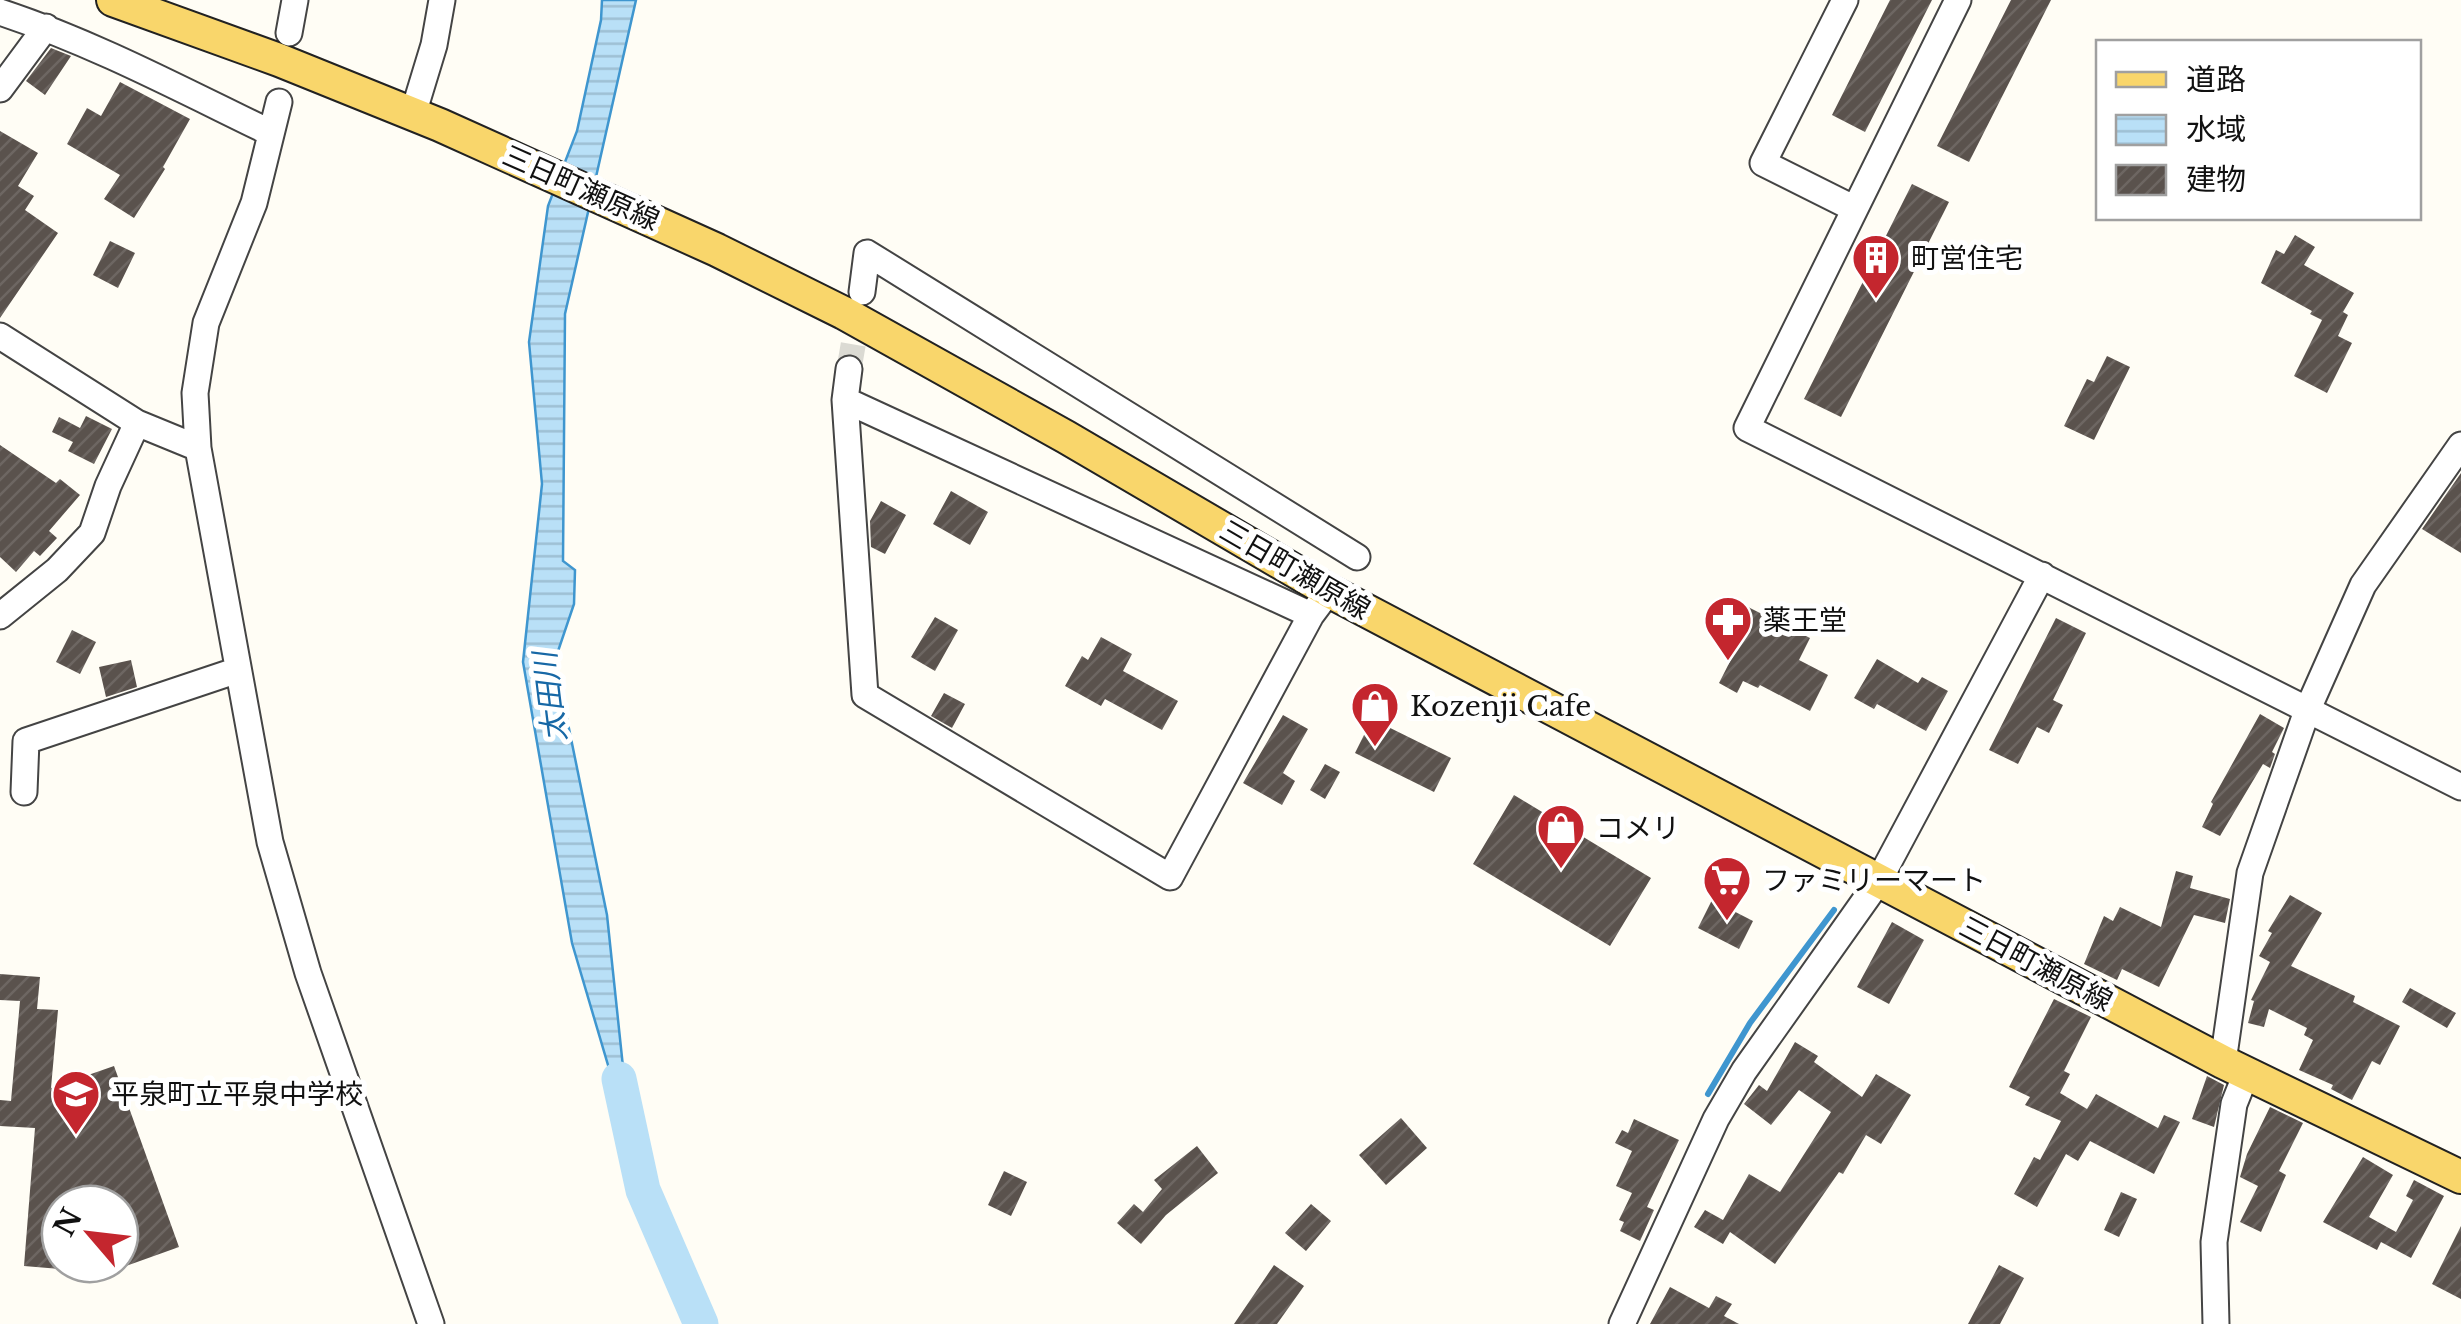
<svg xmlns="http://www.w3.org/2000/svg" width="2461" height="1324" viewBox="0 0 2461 1324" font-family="'Libre Baskerville','Noto Sans JP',serif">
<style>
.water{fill:url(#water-rules);stroke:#3f96cf;stroke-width:2.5}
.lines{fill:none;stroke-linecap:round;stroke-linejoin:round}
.stream{stroke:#3f96cf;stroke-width:6}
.river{stroke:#b9e0f7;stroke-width:35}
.building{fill:url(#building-hatch)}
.minor-tunnel{stroke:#dbdad3;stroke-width:25;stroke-dasharray:25 12;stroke-linecap:butt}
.minor-casing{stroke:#444;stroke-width:29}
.major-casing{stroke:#222;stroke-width:36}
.minor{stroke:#fff;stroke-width:25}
.major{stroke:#f9d66b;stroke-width:32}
.labels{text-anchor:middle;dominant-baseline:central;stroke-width:10;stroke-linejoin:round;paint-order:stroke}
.street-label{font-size:28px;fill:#111;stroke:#fff}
.poi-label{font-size:28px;fill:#111;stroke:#fff;text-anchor:start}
.water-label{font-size:30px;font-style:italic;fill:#1768a6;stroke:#fff}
</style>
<defs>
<pattern id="water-rules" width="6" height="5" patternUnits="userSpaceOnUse" patternTransform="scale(2.5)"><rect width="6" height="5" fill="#b9e0f7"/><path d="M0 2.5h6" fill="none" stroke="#9ebfd3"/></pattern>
<pattern id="building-hatch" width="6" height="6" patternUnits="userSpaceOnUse" patternTransform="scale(2.5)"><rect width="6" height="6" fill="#5a524d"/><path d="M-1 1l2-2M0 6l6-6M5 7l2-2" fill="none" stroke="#6d6662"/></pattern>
</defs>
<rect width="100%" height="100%" fill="#fffdf5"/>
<path class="water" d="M602,0H636L565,314L563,561L575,570L574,604L555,660L607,915L631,1143L572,943L523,662L542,484L529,342L548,206L577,131L601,20Z"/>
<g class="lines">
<path class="stream" d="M1708,1094L1750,1023L1834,910"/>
<path class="river" d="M619,1079L643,1190L701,1324"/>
</g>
<path class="building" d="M1890,0H1932L1865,132L1832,115Z
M2011,0H2051L1969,162L1937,146Z
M51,48L71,56L45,95L26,81Z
M120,82L190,119L163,167L165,169L134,218L104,199L120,175L67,144L87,108L101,116Z
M0,131L38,153L18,186L34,196L25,210L58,233L0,318Z
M1912,184L1949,202L1841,417L1804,399Z
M2295,235L2315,247L2304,265L2354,293L2343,312L2348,315L2338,336L2352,343L2327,393L2294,376L2322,320L2310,314L2312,311L2261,283L2276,250L2284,254Z
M110,241L135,253L118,288L93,275Z
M2107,356L2130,367L2094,440L2064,426L2087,379L2094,382Z
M86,416L112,429L94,464L68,451L73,442L52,432L59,417L80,428Z
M0,445L56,483L60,479L80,495L49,531L57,538L40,556L34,551L16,572L0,557Z
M2461,473V553L2422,529Z
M951,491L988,512L970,545L933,524Z
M881,501L906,515L885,554L871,547L870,521Z
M1748,607L1810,638L1799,660L1828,675L1810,711L1760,685L1758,688L1743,681L1737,693L1719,683L1745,632L1738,628Z
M935,617L958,630L935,671L911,657Z
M2056,618L2086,633L2053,700L2063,705L2049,733L2037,727L2018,764L1989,750Z
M72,630L96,642L80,674L56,662Z
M1101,637L1132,654L1123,671L1178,701L1162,730L1105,699L1101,706L1065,686L1082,656L1088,660Z
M1877,659L1918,683L1922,677L1948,691L1926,731L1877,704L1874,709L1854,698Z
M131,660L137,687L106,697L99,667Z
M944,693L965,704L952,728L931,716Z
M2260,714L2284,728L2272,752L2275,754L2270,768L2263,764L2220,836L2202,827L2213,804L2211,802Z
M1283,715L1308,729L1283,773L1295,781L1282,805L1243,783Z
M1372,719L1451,758L1434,792L1355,753Z
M1325,764L1340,772L1325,799L1310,790Z
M1514,795L1651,878L1610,946L1473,864Z
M2176,871L2193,876L2190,888L2230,899L2225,923L2194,915L2159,987L2122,969L2117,980L2084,964L2104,916L2113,921L2120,907L2161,927Z
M2290,895L2322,913L2291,966L2355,996L2353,1002L2400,1026L2380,1065L2372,1061L2352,1100L2331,1089L2333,1085L2299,1070L2313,1040L2304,1035L2307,1028L2269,1009L2264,1027L2248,1023L2254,1001L2251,1000L2270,962L2259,956L2272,933L2268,931Z
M1712,900L1753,921L1739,949L1698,928Z
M1892,922L1924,940L1889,1004L1857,987Z
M0,974L40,977L37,1009L58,1010L51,1088L114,1066L179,1247L126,1266L120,1248V1204H60V1269L24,1266L35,1128L0,1126V1100L11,1101L20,1001L0,1000Z
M2410,988L2456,1013L2447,1028L2402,1002Z
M2054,999L2091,1017L2064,1071L2070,1074L2060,1093L2087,1109L2096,1094L2158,1128L2164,1115L2180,1122L2154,1174L2090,1141L2078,1161L2066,1154L2037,1207L2014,1194L2034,1157L2040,1160L2061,1121L2025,1105L2030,1097L2009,1087Z
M1795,1042L1818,1056L1814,1062L1862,1097L1876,1074L1911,1095L1881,1144L1866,1135L1843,1174L1839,1172L1775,1264L1730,1232L1723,1244L1694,1227L1705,1210L1723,1220L1749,1174L1780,1192L1831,1112L1799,1090L1771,1125L1744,1104L1759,1085L1767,1091Z
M2207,1076L2224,1085L2214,1127L2192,1119Z
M2270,1107L2303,1123L2279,1171L2286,1175L2261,1232L2240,1222L2258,1186L2240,1177L2247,1154Z
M1401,1118L1427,1148L1386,1185L1359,1155Z
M1634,1119L1679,1140L1647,1207L1654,1210L1640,1241L1620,1231L1624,1222L1619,1220L1632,1193L1616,1186L1632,1151L1615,1143L1622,1130L1628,1133Z
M1197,1146L1218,1173L1166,1215L1141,1244L1117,1223L1134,1204L1143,1212L1162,1189L1154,1180Z
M2363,1157L2393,1175L2369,1217L2396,1232L2413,1200L2406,1196L2414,1180L2444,1196L2411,1258L2381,1242L2377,1250L2323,1222Z
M1004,1171L1027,1182L1011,1216L988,1205Z
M2121,1192L2137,1199L2119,1237L2104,1230Z
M1311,1204L1331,1221L1306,1251L1285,1233Z
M2461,1226V1299L2432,1284Z
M1274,1265L1304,1286L1277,1324H1234Z
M1999,1265L2024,1278L2000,1324H1968Z
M1670,1287L1709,1308L1716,1296L1732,1304L1724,1316L1739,1324H1650Z"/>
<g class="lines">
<path class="minor-tunnel" d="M849,369L860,305"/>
<g class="minor-casing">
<path id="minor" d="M1845,0L1763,163L1855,209
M1958,0L1747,428L2461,787
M0,12C94,43 182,90 271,133
M289,33L295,0
M0,89L46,27
M279,102L254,203L206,323L195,393L198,448L270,842L308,973L431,1324
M413,114L434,45L442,0
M862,292L867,253L1357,557
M0,336L137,423L198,448
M849,369L845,400L865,695L1170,877L1311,615L1329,591
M845,400L1311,615
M0,616L57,570L92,533L108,486L137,423
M24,792L26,741L238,670
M2223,1062L2250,873L2307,711L2363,585L2461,445
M1622,1324L1716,1119L1744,1071L1878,882L2042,575
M2216,1324L2214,1242L2234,1104L2246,1074"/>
</g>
<g class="major-casing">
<path id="major" d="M113,0L279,60L440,125L717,250L844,313L1066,437L1329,591L2223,1062L2461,1177"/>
</g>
<use href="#minor" class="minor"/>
<use href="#major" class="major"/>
</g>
<defs>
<g id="building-pin" transform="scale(2.5)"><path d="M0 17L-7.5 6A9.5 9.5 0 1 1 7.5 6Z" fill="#c4262e" stroke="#fff"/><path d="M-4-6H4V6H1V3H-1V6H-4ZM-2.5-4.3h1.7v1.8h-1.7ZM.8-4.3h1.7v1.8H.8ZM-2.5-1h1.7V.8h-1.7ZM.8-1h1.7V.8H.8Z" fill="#fff"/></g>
<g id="pharmacy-pin" transform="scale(2.5)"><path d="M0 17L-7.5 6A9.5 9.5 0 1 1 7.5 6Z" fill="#c4262e" stroke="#fff"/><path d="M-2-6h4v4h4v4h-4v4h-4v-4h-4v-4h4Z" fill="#fff"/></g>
<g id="shop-pin" transform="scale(2.5)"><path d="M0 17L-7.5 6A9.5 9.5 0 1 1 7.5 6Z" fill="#c4262e" stroke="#fff"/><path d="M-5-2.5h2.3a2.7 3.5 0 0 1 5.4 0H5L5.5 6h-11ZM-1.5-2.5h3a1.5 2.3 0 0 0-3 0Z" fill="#fff"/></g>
<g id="supermarket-pin" transform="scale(2.5)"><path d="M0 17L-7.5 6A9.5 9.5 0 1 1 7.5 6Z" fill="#c4262e" stroke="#fff"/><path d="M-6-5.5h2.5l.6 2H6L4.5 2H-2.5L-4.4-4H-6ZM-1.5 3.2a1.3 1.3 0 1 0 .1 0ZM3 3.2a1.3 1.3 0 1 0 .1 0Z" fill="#fff"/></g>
<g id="school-pin" transform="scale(2.5)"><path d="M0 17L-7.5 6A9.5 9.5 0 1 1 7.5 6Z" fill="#c4262e" stroke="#fff"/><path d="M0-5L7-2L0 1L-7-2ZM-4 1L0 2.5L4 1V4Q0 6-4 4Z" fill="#fff"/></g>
</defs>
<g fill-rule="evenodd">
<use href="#building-pin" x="1876" y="258"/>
<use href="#pharmacy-pin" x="1728" y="620"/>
<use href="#shop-pin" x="1375" y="706"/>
<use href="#shop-pin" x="1561" y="828"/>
<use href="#supermarket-pin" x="1727" y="880"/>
<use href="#school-pin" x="76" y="1094"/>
</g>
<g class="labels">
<g class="street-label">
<text transform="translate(581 188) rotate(24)">三日町瀬原線</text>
<text transform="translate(1295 570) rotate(30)">三日町瀬原線</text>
<text transform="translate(2036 964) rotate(28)">三日町瀬原線</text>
</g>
<g class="poi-label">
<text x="1911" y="258">町営住宅</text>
<text x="1763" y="620">薬王堂</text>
<text x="1410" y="706">Kozenji Cafe</text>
<text x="1596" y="828">コメリ</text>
<text x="1762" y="880">ファミリーマート</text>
<text x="111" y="1094">平泉町立平泉中学校</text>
</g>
<g class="water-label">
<text transform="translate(550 697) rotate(-97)">太田川</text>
</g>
</g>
<rect x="2096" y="40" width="325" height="180" fill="#ffffff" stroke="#a0a0a0" stroke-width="2.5"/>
<rect x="2116" y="72" width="50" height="15" fill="#f9d66b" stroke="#a0a0a0" stroke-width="2.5"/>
<text x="2186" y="90" font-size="30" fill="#111111">道路</text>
<rect x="2116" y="115" width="50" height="30" fill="url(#water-rules)" stroke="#a0a0a0" stroke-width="2.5"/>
<text x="2186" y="140" font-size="30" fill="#111111">水域</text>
<rect x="2116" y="165" width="50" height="30" fill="url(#building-hatch)" stroke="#a0a0a0" stroke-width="2.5"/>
<text x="2186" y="190" font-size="30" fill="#111111">建物</text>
<g transform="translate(90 1234) rotate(298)"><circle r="48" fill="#ffffff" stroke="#a0a0a0" stroke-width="2.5"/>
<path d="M0-8L18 38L0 25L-18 38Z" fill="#c4262e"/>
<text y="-15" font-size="28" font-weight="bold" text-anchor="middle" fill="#111111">N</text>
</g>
</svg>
